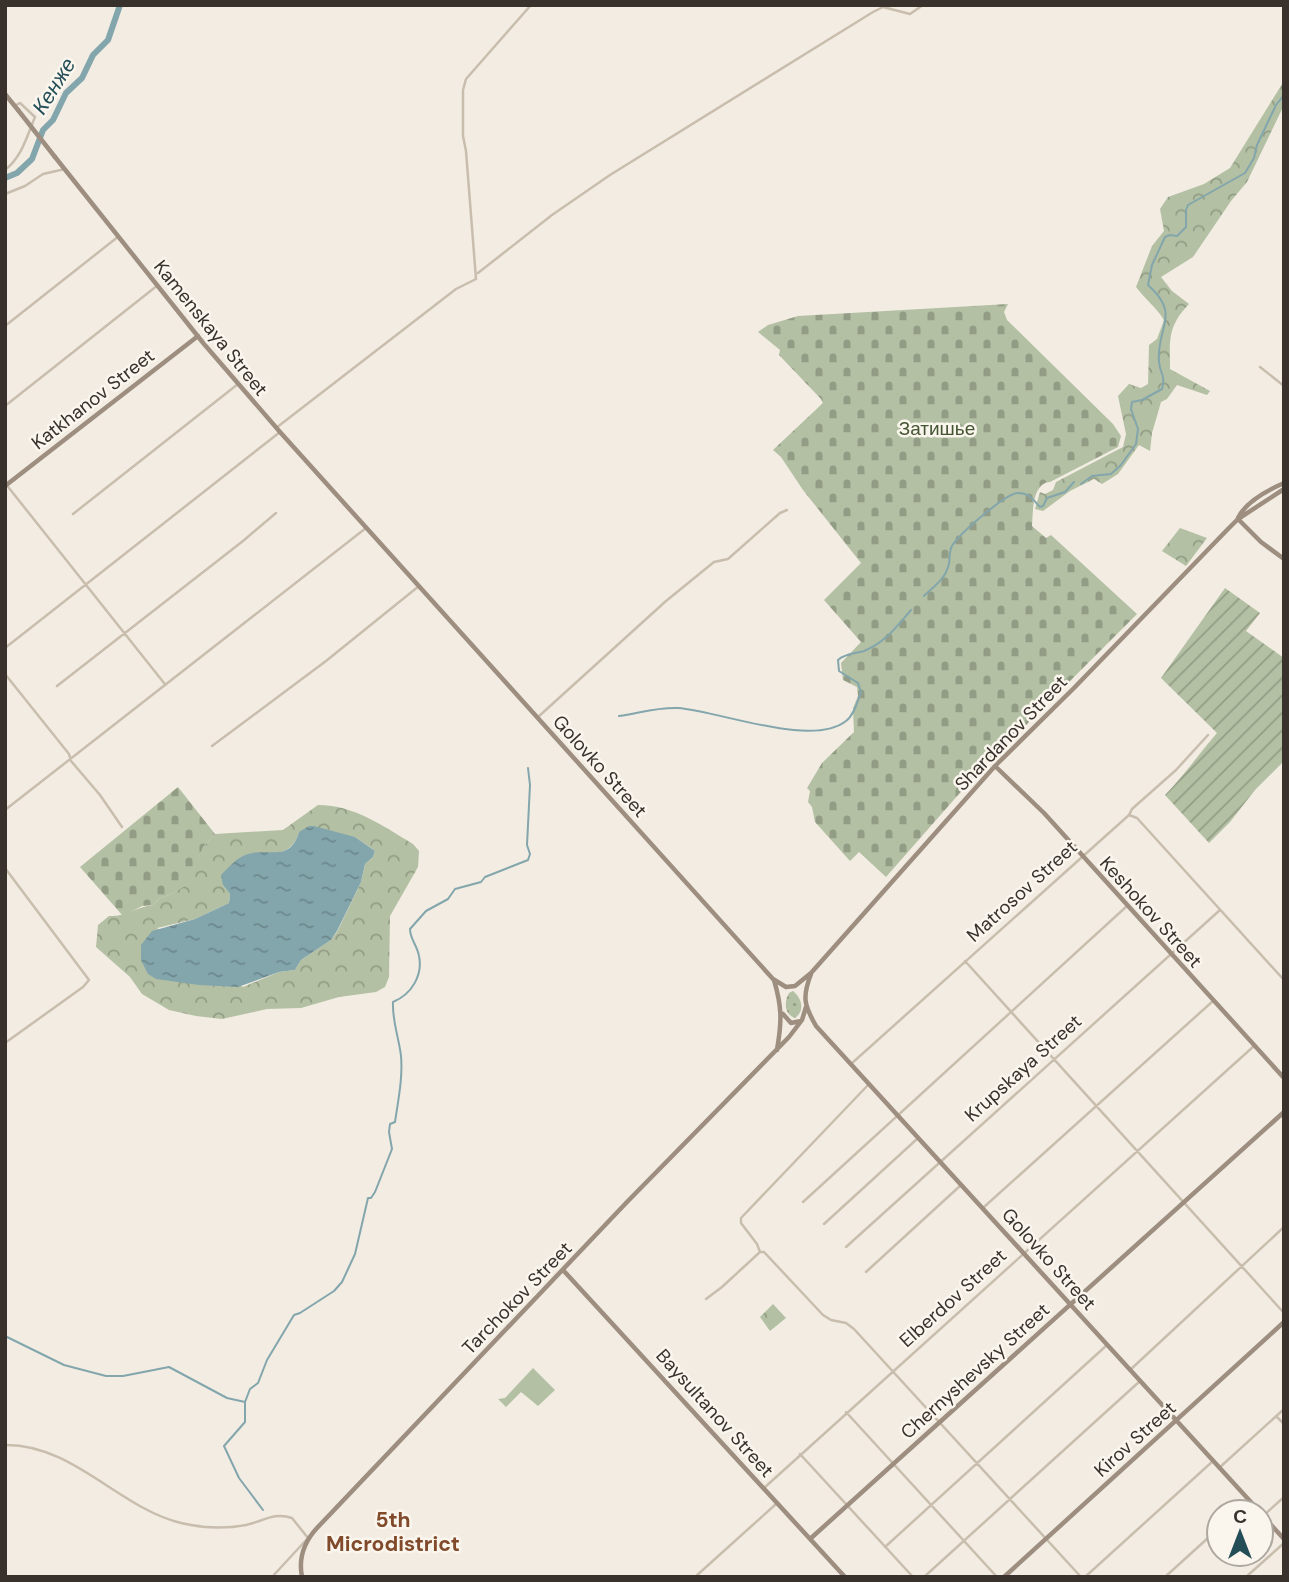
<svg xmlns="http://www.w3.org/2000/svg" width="1289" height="1582" viewBox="0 0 1289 1582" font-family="'DM Sans',sans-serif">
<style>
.grass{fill:url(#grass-dots)}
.forest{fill:url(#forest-crowns);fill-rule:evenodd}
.cemetery{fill:url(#cemetery-stones)}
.garden{fill:url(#garden-furrows)}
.pitch{fill:#b3c0a3}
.water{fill:url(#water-ripples)}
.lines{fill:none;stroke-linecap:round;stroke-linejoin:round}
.stream{stroke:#83a6ad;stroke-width:2}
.river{stroke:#83a6ad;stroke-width:6}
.street{stroke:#c9beae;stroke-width:2.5}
.secondary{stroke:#9d8e80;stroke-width:4.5}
.secondary-bridge{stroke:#9d8e80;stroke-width:4.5}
.labels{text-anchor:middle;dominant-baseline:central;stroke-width:5;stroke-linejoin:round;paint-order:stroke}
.street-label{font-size:19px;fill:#39312c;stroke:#faf6ee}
.park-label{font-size:19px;fill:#445532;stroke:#faf6ee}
.water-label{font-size:21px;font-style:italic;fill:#244e57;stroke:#faf6ee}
.neighbourhood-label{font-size:21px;font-weight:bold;fill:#814a2b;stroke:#faf6ee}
</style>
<defs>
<pattern id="grass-dots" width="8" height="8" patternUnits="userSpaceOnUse" patternTransform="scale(1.75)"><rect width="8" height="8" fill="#b3c0a3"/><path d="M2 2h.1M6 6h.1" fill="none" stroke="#939d85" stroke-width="1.8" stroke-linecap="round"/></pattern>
<pattern id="forest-crowns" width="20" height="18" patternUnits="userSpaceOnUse" patternTransform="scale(1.75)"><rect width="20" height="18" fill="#b3c0a3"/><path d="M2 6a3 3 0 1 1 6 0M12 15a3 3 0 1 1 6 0" fill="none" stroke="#939d85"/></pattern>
<pattern id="cemetery-stones" width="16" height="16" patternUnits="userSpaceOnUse" patternTransform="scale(1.75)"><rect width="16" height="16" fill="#b3c0a3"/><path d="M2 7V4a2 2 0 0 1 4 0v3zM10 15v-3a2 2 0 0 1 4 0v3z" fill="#939d85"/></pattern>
<pattern id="garden-furrows" width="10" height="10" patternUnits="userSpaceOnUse" patternTransform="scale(1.75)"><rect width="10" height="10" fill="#b3c0a3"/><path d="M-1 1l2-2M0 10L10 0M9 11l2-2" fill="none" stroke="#939d85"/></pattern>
<pattern id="water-ripples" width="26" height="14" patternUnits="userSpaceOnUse" patternTransform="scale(1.75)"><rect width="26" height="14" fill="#83a6ad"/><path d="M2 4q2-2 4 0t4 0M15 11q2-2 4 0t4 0" fill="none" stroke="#6c888d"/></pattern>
</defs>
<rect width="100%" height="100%" fill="#f2ece2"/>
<path class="grass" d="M793,991C802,998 805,1011 795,1018C784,1014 784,1002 789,993Z"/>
<path class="forest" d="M1284,81V105L1247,182L1231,201L1193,257L1161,277L1172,291L1189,304C1167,327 1170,340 1170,369L1210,391L1207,395L1177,385L1167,399L1161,402L1152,433L1150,451L1139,445L1118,474L1102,484L1094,479L1070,491L1043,511L1035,509L1040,492L1045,494L1053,490L1056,482L1123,447L1126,434L1118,396L1129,384L1141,388L1148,384L1149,345L1157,339L1164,320C1156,307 1145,299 1136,287L1152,246L1164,231L1160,209L1168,197L1204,184L1230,168Z
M1180,528L1207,538L1186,566L1162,551Z
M318,805C354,805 383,826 413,844L419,851L418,867L390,916L389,977L385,987L376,992L339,997L301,1008L267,1009L222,1019L196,1016L169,1010L142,994L130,977L96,947L98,925L109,916C126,917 136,907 153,905L160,898L172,894L187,884L203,847L215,834L283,830ZM299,832L355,837L375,851L373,857L365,864L361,882L337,932L331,940L301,960L295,970L279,972L243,987L157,928L195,919L229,903L230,894L223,885L249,854C272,853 291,858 299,832Z
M773,1304L786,1318L770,1331L760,1317Z"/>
<path class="cemetery" d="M1008,304L1004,312L1007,320L1113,424L1121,436L1118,447L1050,482C1032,483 1033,512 1032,526L1046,538L1051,535L1137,614L1058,693L1052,691C1044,699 1031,710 1029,722L991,763L988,761L886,877L859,852L850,861L815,822L812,807L808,802L810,791L807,788L822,763L854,732L853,708L858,696L857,687L843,680L841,663L861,642L824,600L861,563L803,490L781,457L773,450L823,403L821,399L779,355L780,350L758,332L768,325L798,316Z
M178,787L215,834L203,847L188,884L172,894L160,898L153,905L142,906L123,916L80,867Z"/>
<path class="garden" d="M1225,588L1260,613L1246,631L1284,658V761L1255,790L1230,822L1209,843L1165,795C1185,774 1199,754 1217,733L1161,678Z"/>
<path class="pitch" d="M533,1368L555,1390L538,1406L521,1392L506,1407L498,1399L505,1398Z"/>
<path class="water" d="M309,826H314L355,837L375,851L373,857L365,864L361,882L337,931L331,940L301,960L295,970L279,972L238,987L199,985L156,979L148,974L141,960V945L152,931L195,919L229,903L230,894L223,885L221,875C229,867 237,857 248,854C271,848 290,862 299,832Z"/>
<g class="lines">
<path class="stream" d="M1081,484L1092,476L1111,474L1121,465L1136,444L1138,429L1131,409L1132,402L1142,400L1162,389C1166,375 1160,374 1159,362C1156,327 1182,315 1148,285L1152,265L1165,237L1170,235L1177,236L1186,227V210L1188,205L1245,173L1254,158L1257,145L1276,105L1284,95
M924,596C933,587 945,579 948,567C951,560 948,553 952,546C959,534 1006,493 1018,493C1030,493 1033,500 1040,507L1043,506L1047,498L1065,492L1074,482
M619,716C640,713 657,707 678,708C719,711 812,748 846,721C854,715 858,701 861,692L858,683L839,671L838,660C846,653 855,654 864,651C885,643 897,626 911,610
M5,1336L64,1365L106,1376H123L169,1367L227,1398L245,1402
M263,1510L239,1478L224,1446L245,1422V1402L250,1389L258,1383L267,1360L294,1315L300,1313L334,1291L342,1282L355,1254L368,1198H371L375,1192L392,1149L389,1132L390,1124L395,1122C398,1101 403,1078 401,1056C399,1038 392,1021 393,1002C412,994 423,975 419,956C417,945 410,939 410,929L426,911L448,899L455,889L481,882L485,877L528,860L530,854L527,845L530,785L528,768"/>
<path class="river" d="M5,178L17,173L32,159L43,130L53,120L66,93L82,78L93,55L108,40L120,5"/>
<path class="street" d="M5,170C22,157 27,136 35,117L20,103L16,105
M5,194L25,186L43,174L65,169
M478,273L552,215L610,175L873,12L883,7L910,14L923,5
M5,326L119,236
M1260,367L1284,386
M5,406L158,285
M276,428L456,289L476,279L466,151L463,136V90L466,79L531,5
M5,483L164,683
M73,514L238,384
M5,648L280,432
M5,674L69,754L71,761L100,795L122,827
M57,686L243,541L276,513
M538,717L666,601L714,562L728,559L780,513L787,510
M212,746L326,661L419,586
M5,810L366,528
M1129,815L1137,818L1284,980
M5,868L89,980L83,987L5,1043
M965,961L1284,1313
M851,1064L1129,815L1132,809L1176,770L1208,735
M803,1202L1127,906
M984,1207L1213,1001
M824,1224L917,1139
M846,1247L1220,910
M760,1252H764L823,1315L831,1320L846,1323L854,1329L1081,1577
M866,1272L961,1185
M706,1299L722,1287L760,1252L757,1244L741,1223V1218L869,1084
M1130,1370L1284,1227
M846,1412L997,1577
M1276,1416L1284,1424
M5,1445C73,1444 119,1508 181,1523C202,1528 225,1529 246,1525C264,1521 274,1512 292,1518L308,1538L272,1577
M800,1454L913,1577
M1219,1468L1284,1409
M764,1488L1254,1046
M1237,1512L1249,1501
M1263,1516L1284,1497
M885,1547L1107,1345
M695,1577L776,1504
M924,1577L1140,1381
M1085,1577L1213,1461
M1165,1577L1219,1528
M1246,1577L1284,1543"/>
<path class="secondary" d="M5,94L18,110
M55,157L204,344L280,432L773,979L786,987L795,986L811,973L995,766L1074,688L1227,530L1238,519L1284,489
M5,486L198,336
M1238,518C1246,501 1268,490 1284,483
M1238,519L1261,542L1284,559
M995,766L1044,813L1284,1078
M811,974C802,997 804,1005 816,1026L1260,1512
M774,980C782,1007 782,1021 777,1050
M783,1014L791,1023L801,1021
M563,1270L845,1577
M1261,1514L1284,1539
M810,1539L1284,1112
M302,1577C298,1557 304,1542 317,1528L627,1202L789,1037L802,1020L806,1007
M1004,1577L1284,1322"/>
<path class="secondary-bridge" d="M18,110L55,157"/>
</g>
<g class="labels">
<g class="street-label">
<text transform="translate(211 328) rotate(51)">Kamenskaya Street</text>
<text transform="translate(93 399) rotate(-38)">Katkhanov Street</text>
<text transform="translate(1011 733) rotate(-46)">Shardanov Street</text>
<text transform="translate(600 766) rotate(48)">Golovko Street</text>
<text transform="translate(1022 891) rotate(-42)">Matrosov Street</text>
<text transform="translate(1151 912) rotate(48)">Keshokov Street</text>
<text transform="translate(1023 1068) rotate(-42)">Krupskaya Street</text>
<text transform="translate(1049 1259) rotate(48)">Golovko Street</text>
<text transform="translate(517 1298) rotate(-46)">Tarchokov Street</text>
<text transform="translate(953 1298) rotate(-42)">Elberdov Street</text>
<text transform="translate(975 1371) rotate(-42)">Chernyshevsky Street</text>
<text transform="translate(715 1413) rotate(48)">Baysultanov Street</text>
<text transform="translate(1135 1439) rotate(-42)">Kirov Street</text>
</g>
<g class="park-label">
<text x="937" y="428">Затишье</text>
</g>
<g class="water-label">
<text transform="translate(54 86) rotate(-58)">Кенже</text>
</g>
<g class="neighbourhood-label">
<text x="393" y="1520">5th<tspan x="393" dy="24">Microdistrict</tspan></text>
</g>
</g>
<rect width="1289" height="1582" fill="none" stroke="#39312c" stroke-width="14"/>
<g transform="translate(1240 1533)"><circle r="33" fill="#faf6ee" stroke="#ada7a0" stroke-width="2"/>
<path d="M0-5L12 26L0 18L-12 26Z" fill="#244e57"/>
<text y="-10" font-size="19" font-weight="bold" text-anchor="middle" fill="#39312c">С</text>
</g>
</svg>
